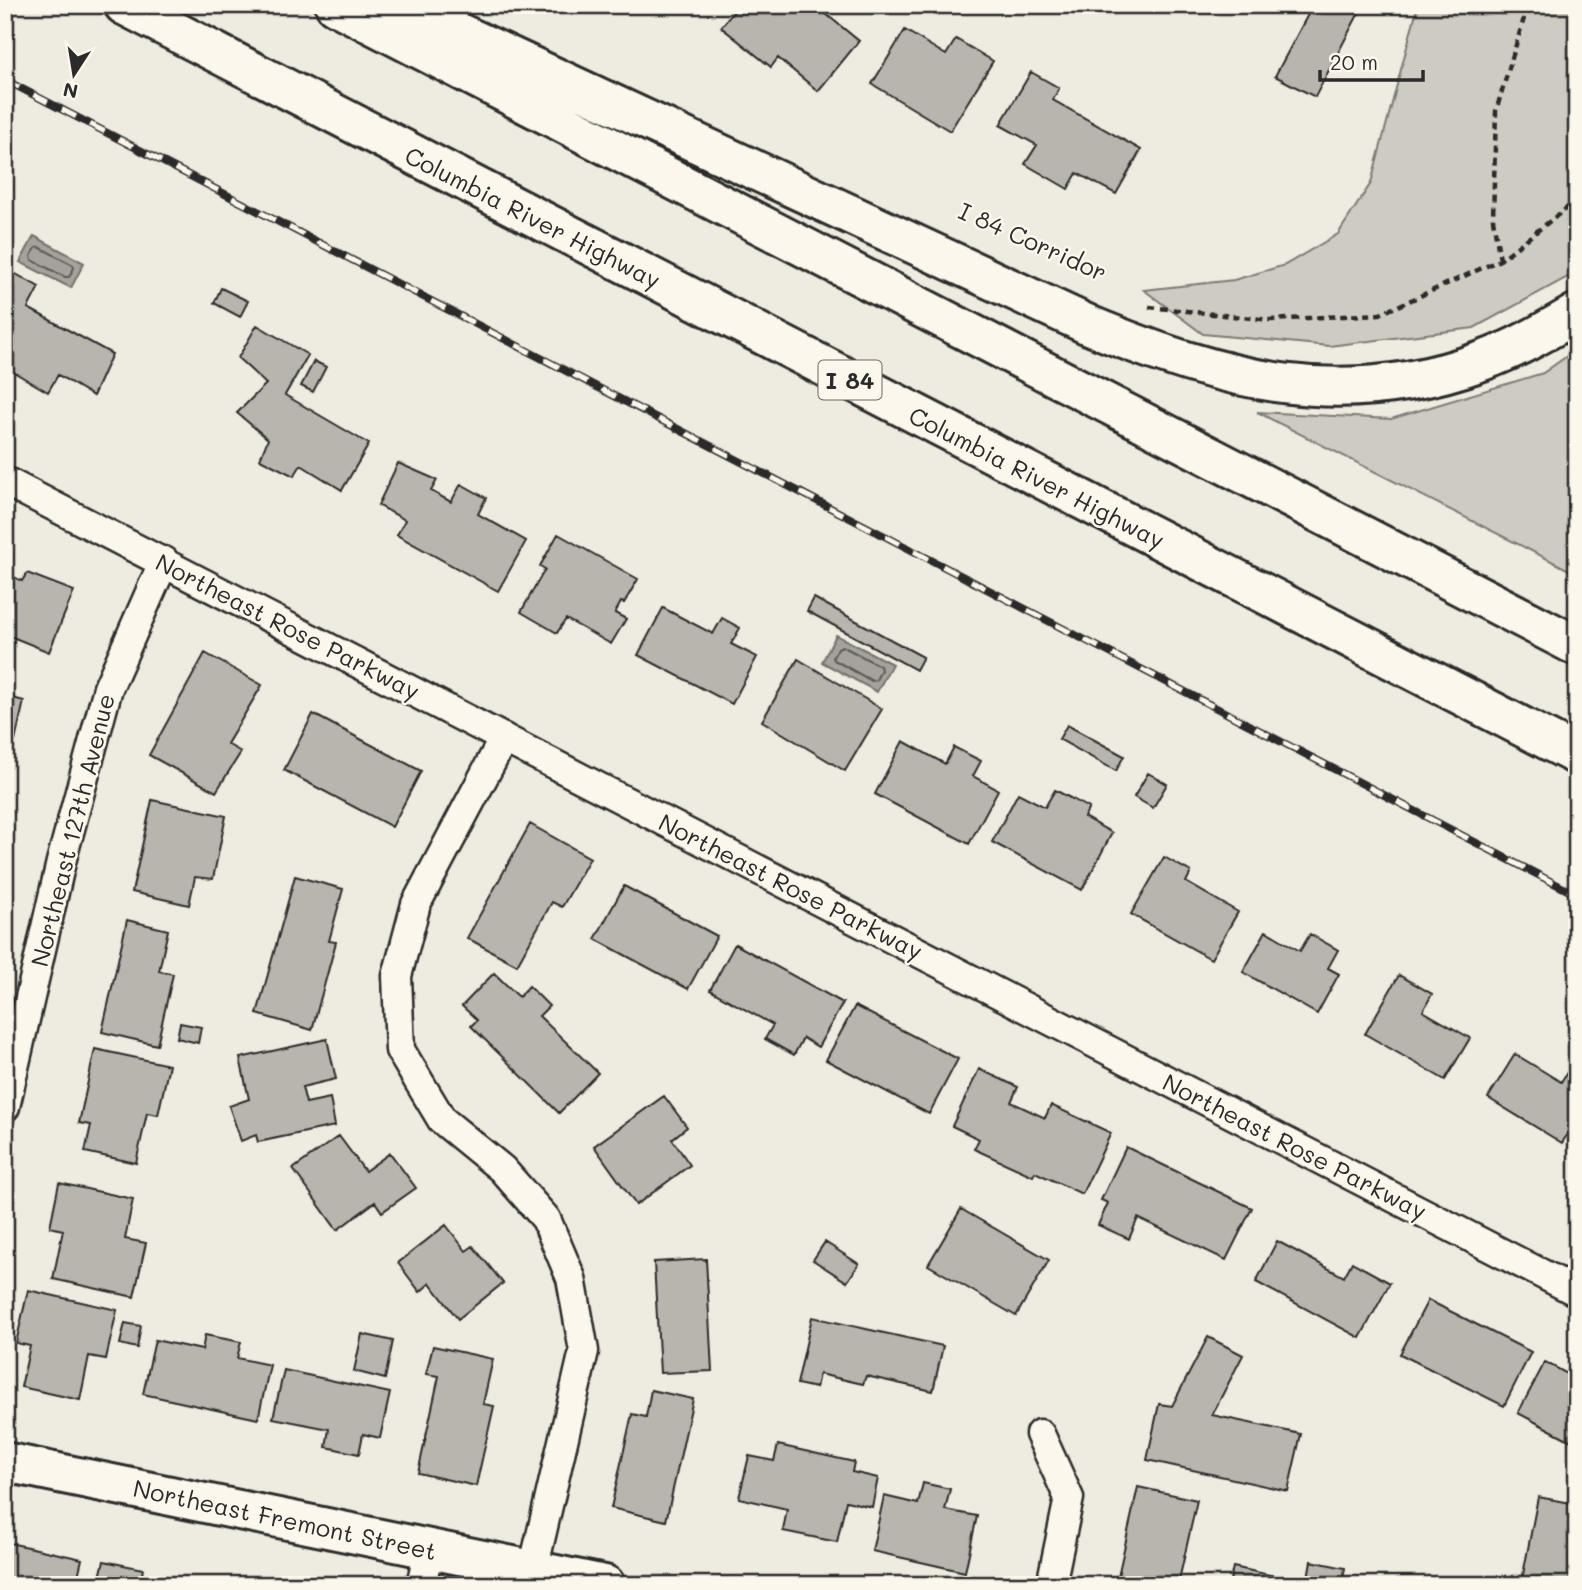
<svg xmlns="http://www.w3.org/2000/svg" width="1582" height="1590" viewBox="0 0 1582 1590" font-family="Mali,sans-serif">
<style>
.green{fill:#cecbc2;stroke:#7c7b76;stroke-width:2}
.water{fill:#a4a29a;stroke:#74726e;stroke-width:2}
.lines{fill:none;stroke-linecap:round;stroke-linejoin:round}
.shore{stroke:#5b5b57;stroke-width:2}
.building{fill:#b8b5ae;stroke:#2b2b2b;stroke-width:2}
.street-casing{stroke:#2b2b2b;stroke-width:33}
.secondary-casing{stroke:#2b2b2b;stroke-width:44}
.highway-casing{stroke:#2b2b2b;stroke-width:44}
.path{stroke:#2b2b2b;stroke-width:4.5;stroke-dasharray:7 5;stroke-linecap:butt}
.street{stroke:#fbf7ec;stroke-width:28}
.secondary{stroke:#fbf7ec;stroke-width:38}
.highway{stroke:#fbf7ec;stroke-width:38}
.rail-casing{stroke:#2b2b2b;stroke-width:8}
.rail{stroke:#fbf7ec;stroke-width:5;stroke-dasharray:16;stroke-linecap:butt}
.labels{text-anchor:middle;dominant-baseline:central;stroke-width:5;stroke-linejoin:round;paint-order:stroke}
.shield{fill:#fbf7ec;stroke:#696865;stroke-width:2}
.shield-label{font-size:23px;font-weight:bold;fill:#2b2b2b}
.street-label{font-size:24px;fill:#2b2b2b;stroke:#fbf7ec}
</style>
<rect width="100%" height="100%" fill="#eeebe0"/>
<filter id="ink" filterUnits="userSpaceOnUse"><feTurbulence type="fractalNoise" baseFrequency=".0143" numOctaves="2"/><feDisplacementMap in="SourceGraphic" scale="14" xChannelSelector="R" yChannelSelector="G"/><feConvolveMatrix kernelMatrix="1 2 1 2 8 2 1 2 1" color-interpolation-filters="sRGB"/></filter>
<g filter="url(#ink)">
<path class="green" d="M1418,5H1577V272L1474,328L1329,346L1203,334L1144,290L1234,280L1285,265L1338,234L1371,183Z
M1577,349V574L1257,412L1391,419L1543,373Z"/>
<path class="water" d="M34,236L84,263L71,288L20,262Z
M836,635L892,664L877,692L822,662Z"/>
<g class="lines">
<path class="shore" d="M39,247L73,265L74,268L69,277H65L32,260L31,256L36,248Z
M842,646L880,666L881,670L876,680L872,681L834,660L833,657L838,648Z"/>
</g>
<path class="building" d="M739,5H815L859,41L818,91L778,58L771,67L721,27Z
M1313,5H1363L1315,97L1275,76Z
M905,30L946,55L956,39L993,61L950,131L872,84Z
M1031,72L1059,88L1053,100L1141,150L1116,194L1077,173L1068,189L1025,164L1037,145L1000,125Z
M5,268L39,287L28,308L112,354L93,396L58,375L48,392L5,367Z
M221,288L248,301L240,317L214,303Z
M257,325L308,355L285,395L369,444L342,490L301,465L294,476L260,459L268,439L237,413L266,384L238,358Z
M314,361L326,367L313,392L301,386Z
M398,463L437,480L431,491L451,502L461,484L486,498L478,514L526,541L498,591L397,535L405,520L378,505Z
M558,534L638,579L624,603L621,602L615,613L626,619L611,644L566,619L557,633L521,612L545,569L540,566Z
M5,573L22,581L27,573L74,591L49,652L5,634Z
M814,598L923,657L916,670L807,611Z
M663,608L713,634L722,618L740,628L731,644L757,657L732,704L638,655Z
M205,653L262,685L227,744L241,752L216,792L149,755Z
M798,659L882,709L845,771L762,721Z
M5,696L24,701L15,741L10,740L5,763Z
M313,714L421,771L392,827L284,770Z
M1067,725L1124,756L1116,771L1059,739Z
M903,741L945,764L954,747L981,761L973,776L998,790L969,844L875,794Z
M1148,773L1167,784L1153,808L1134,797Z
M1055,790L1089,808L1084,817L1112,833L1082,890L992,842L1018,793L1045,807Z
M152,800L226,816L213,879L195,877L189,905L132,892Z
M530,824L590,858L562,907L552,902L517,965L467,938Z
M1164,857L1191,872L1186,882L1238,912L1211,959L1131,914Z
M295,876L343,889L329,941L336,942L312,1030L257,1014Z
M624,886L717,936L688,989L595,939Z
M127,920L168,930L159,971L173,974L157,1045L102,1032Z
M1266,931L1300,951L1310,934L1338,950L1328,968L1339,974L1317,1014L1243,972Z
M735,944L843,1003L818,1047L803,1038L794,1055L765,1039L773,1025L710,990Z
M494,973L519,997L529,986L549,1006L539,1016L598,1073L559,1113L471,1026L477,1020L462,1006Z
M1399,975L1432,994L1423,1011L1470,1038L1445,1080L1365,1034Z
M855,1006L958,1059L929,1114L826,1060Z
M180,1023L201,1027L198,1043L177,1038Z
M327,1039L336,1079L302,1087L306,1103L330,1098L335,1126L258,1142L256,1135L241,1141L229,1106L249,1099L240,1058Z
M95,1049L169,1065L158,1115L147,1113L136,1163L85,1152L91,1125L79,1123Z
M1515,1054L1561,1082L1571,1066L1577,1069V1119L1562,1143L1488,1098Z
M979,1069L1018,1087L1011,1102L1045,1118L1051,1105L1111,1133L1082,1194L1035,1172L1033,1176L974,1149L979,1139L952,1126Z
M664,1096L687,1127L672,1139L690,1165L636,1205L594,1146Z
M339,1136L365,1171L390,1153L416,1188L382,1212L375,1202L337,1230L293,1169Z
M1126,1147L1252,1208L1226,1260L1138,1218L1129,1239L1098,1225L1108,1203L1101,1200Z
M59,1183L133,1199L125,1239L146,1243L134,1297L53,1279L63,1230L50,1227Z
M961,1209L1049,1260L1016,1316L928,1265Z
M446,1225L466,1251L473,1246L503,1283L458,1319L430,1283L420,1292L398,1263Z
M1277,1241L1344,1277L1352,1262L1390,1283L1360,1338L1256,1282Z
M825,1242L859,1264L847,1282L813,1260Z
M706,1259L712,1371L660,1373L654,1262Z
M28,1290L117,1310L106,1359L89,1356L80,1400L21,1387L30,1346L16,1343Z
M1428,1300L1531,1352L1504,1406L1400,1354Z
M812,1317L943,1346L933,1391L866,1376L863,1384L819,1374L816,1388L797,1384Z
M125,1323L141,1326L137,1348L120,1344Z
M362,1334L393,1341L385,1379L354,1371Z
M205,1335L241,1342L237,1358L270,1365L258,1419L143,1394L155,1340L202,1350Z
M1208,1337L1243,1355L1212,1415L1301,1434L1288,1491L1147,1460L1159,1404L1172,1406Z
M433,1346L493,1359L483,1404L494,1406L476,1486L418,1473L439,1376L426,1374Z
M1545,1362L1577,1379V1444L1518,1413Z
M284,1370L390,1393L380,1438L363,1434L359,1454L326,1447L329,1429L273,1418Z
M651,1390L693,1399L666,1521L611,1508L632,1414L646,1417Z
M778,1445L854,1462L852,1472L878,1478L872,1507L846,1501L837,1542L783,1531L787,1509L739,1498L749,1456L774,1461Z
M923,1483L950,1489L945,1510L977,1516L965,1572L872,1551L884,1496L918,1504Z
M1138,1487L1197,1500L1178,1585H1116Z
M1538,1497L1577,1504V1585H1521Z
M5,1542L82,1559L76,1585H5Z
M104,1561L143,1569L140,1585H98Z
M1311,1561L1345,1568L1342,1585H1229L1233,1567L1307,1583Z
M1487,1577L1513,1583L1512,1585H1485Z"/>
<g class="lines">
<g class="street-casing">
<path id="street" d="M5,481L1577,1292
M504,738L416,904L397,976L400,1050L442,1120L502,1169L546,1219L571,1278L584,1351L533,1570
M5,1107L61,862L108,688L164,561
M1040,1434L1069,1498L1051,1585
M421,1585L429,1549"/>
</g>
<g class="secondary-casing">
<path id="secondary" d="M5,1462L605,1585"/>
</g>
<g class="highway-casing">
<path id="highway" d="M124,5L1577,755
M335,5L1577,646
M399,5L1091,326C1225,381 1341,412 1482,361C1516,349 1546,331 1577,313"/>
</g>
<path class="path" d="M1500,260L1493,219L1496,111L1528,5
M1149,307L1270,320L1380,314L1500,260L1577,200"/>
<use href="#street" class="street"/>
<use href="#secondary" class="secondary"/>
<use href="#highway" class="highway"/>
<g class="rail-casing">
<path id="rail" d="M5,80L1577,895"/>
</g>
<use href="#rail" class="rail"/>
</g>
</g>
<g class="labels">
<rect class="shield" x="818.5" y="360.5" width="63" height="39" rx="5"/>
<g class="shield-label">
<text x="850" y="380">I 84</text>
</g>
<g class="street-label">
<text transform="translate(533 217) rotate(27)">Columbia River Highway</text>
<text transform="translate(1033 241) rotate(24)">I 84 Corridor</text>
<text transform="translate(1037 477) rotate(27)">Columbia River Highway</text>
<text transform="translate(288 626) rotate(27)">Northeast Rose Parkway</text>
<text transform="translate(72 830) rotate(-76)">Northeast 127th Avenue</text>
<text transform="translate(791 886) rotate(27)">Northeast Rose Parkway</text>
<text transform="translate(1295 1146) rotate(27)">Northeast Rose Parkway</text>
<text transform="translate(285 1519) rotate(12)">Northeast Fremont Street</text>
</g>
</g>
<rect width="1582" height="1590" fill="none" stroke="#fbf7ec" stroke-width="28"/>
<rect x="14" y="14" width="1554" height="1562" fill="none" stroke="#2b2b2b" stroke-width="2.5" filter="url(#ink)"/>
<g transform="translate(74 74) rotate(192)" stroke="#fbf7ec" stroke-width="5" paint-order="stroke">
<path d="M0-5L12 26L0 18L-12 26Z" fill="#2b2b2b"/>
<text y="-10" font-size="19" font-weight="bold" text-anchor="middle" fill="#2b2b2b">N</text>
</g>
<path d="M1320 70v10h103v-10" fill="none" stroke="#2b2b2b" stroke-width="3.5"/>
<text x="1330" y="70" font-size="21" fill="#2b2b2b" stroke="#fbf7ec" stroke-width="5" paint-order="stroke">20 m</text>
</svg>
